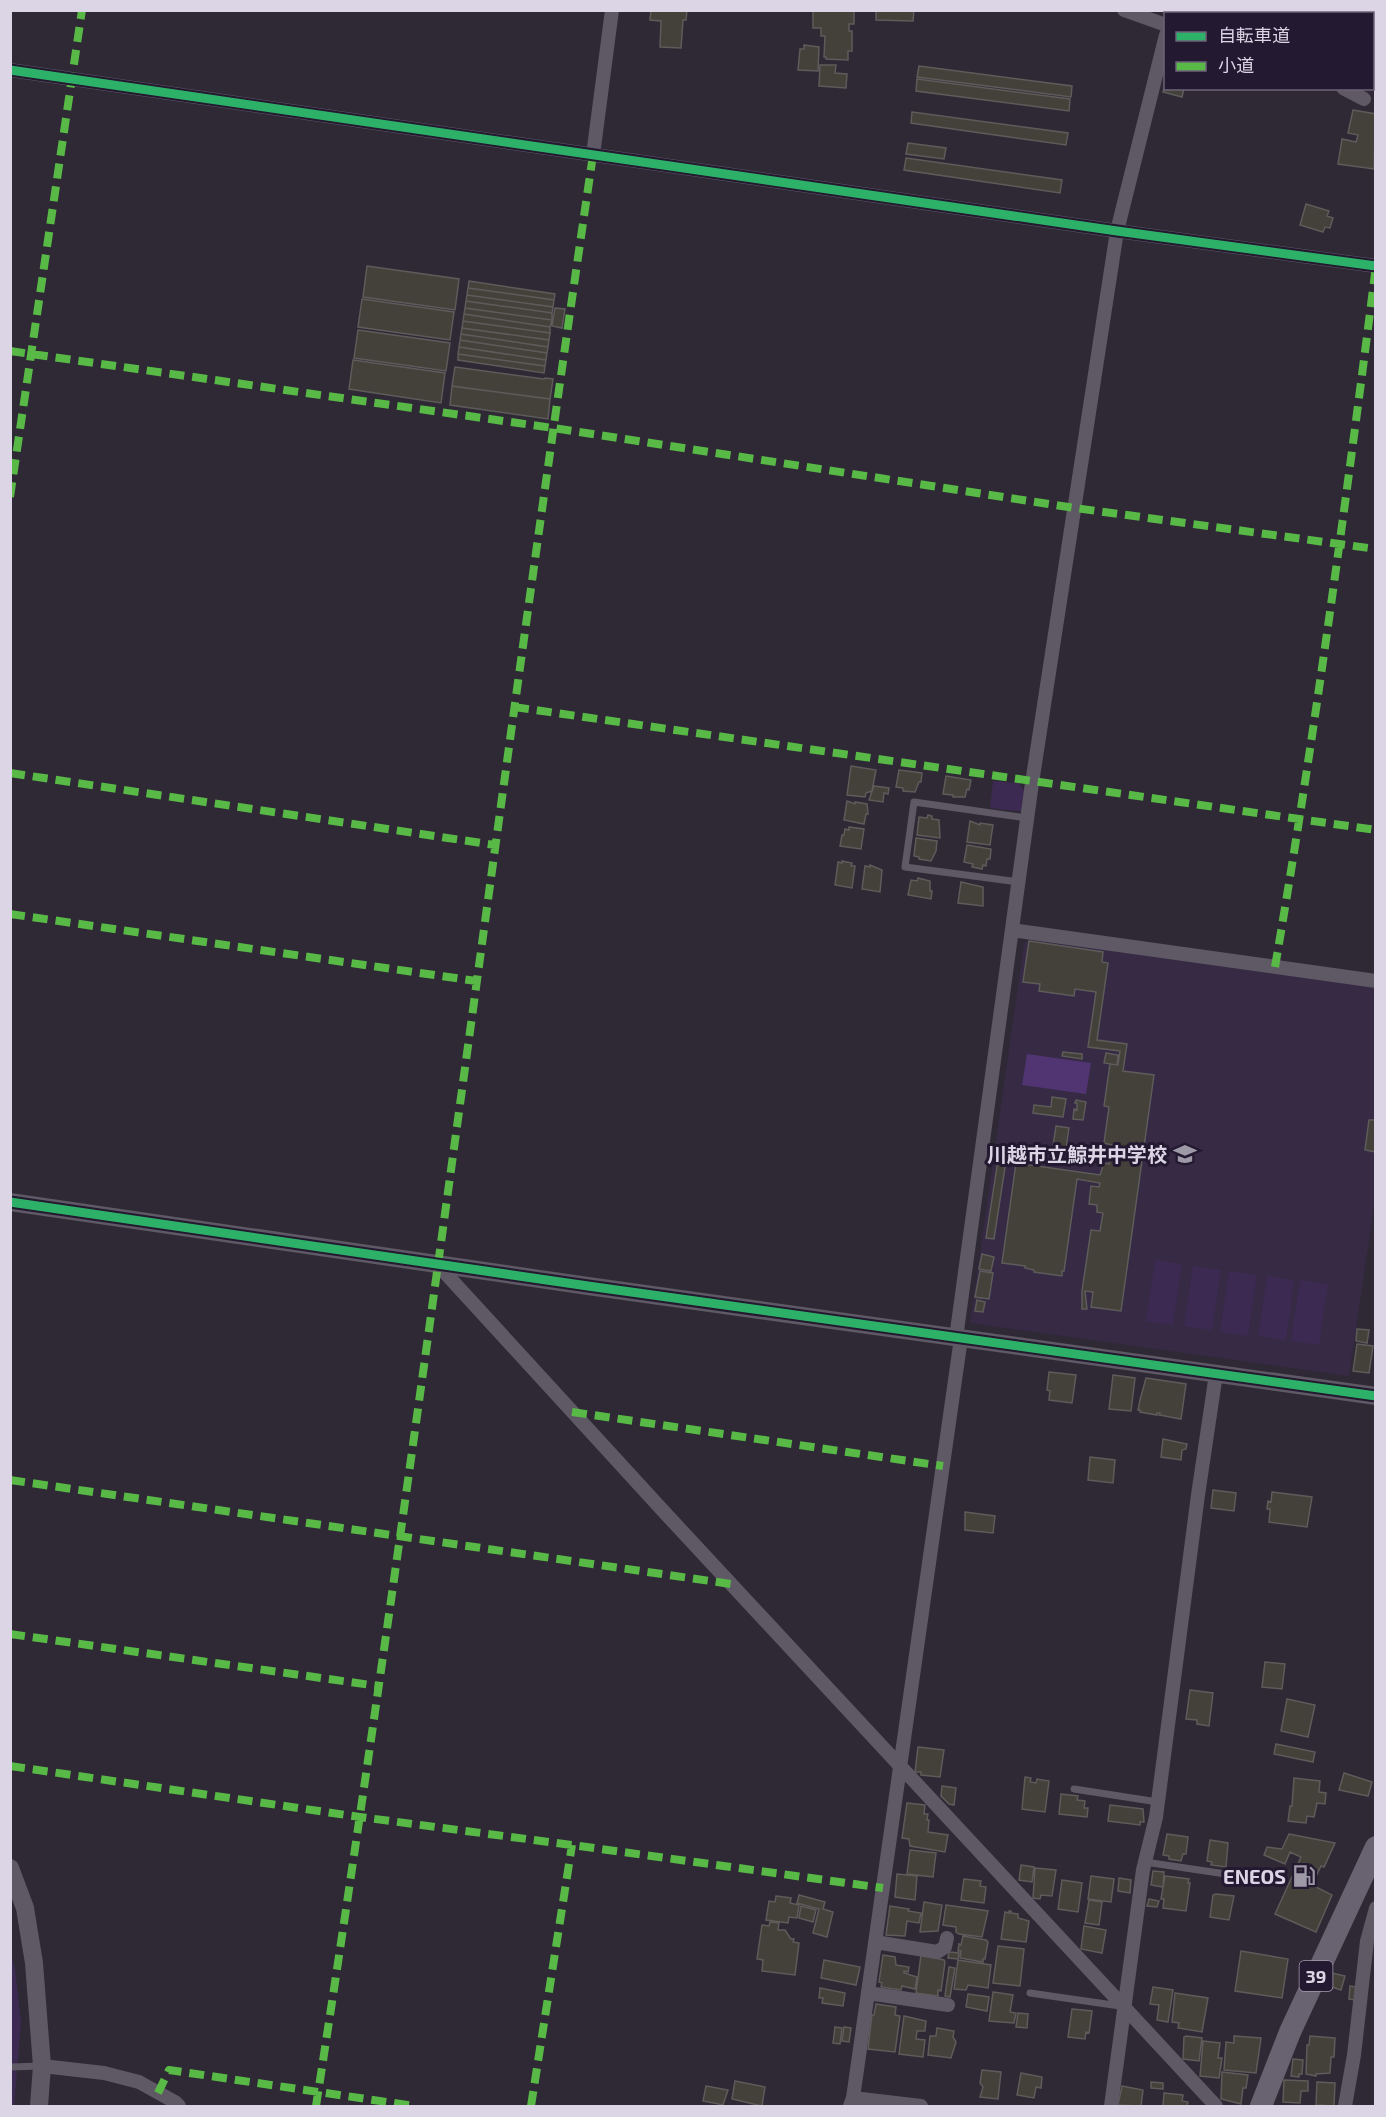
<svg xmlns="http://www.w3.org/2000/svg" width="1386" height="2117" viewBox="0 0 1386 2117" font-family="'Exo 2','Noto Sans JP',sans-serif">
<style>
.built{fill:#362a45}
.green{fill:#3c2a52}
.water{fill:#513573}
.building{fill:#44403a;stroke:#5d5c5a;stroke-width:1.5}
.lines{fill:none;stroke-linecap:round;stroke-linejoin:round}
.service{stroke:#5e5964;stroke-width:7}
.minor{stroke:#5e5964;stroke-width:14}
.tertiary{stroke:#5e5964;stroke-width:18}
.primary{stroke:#696271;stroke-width:22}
.quiet{stroke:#58b947;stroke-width:8;stroke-dasharray:15 8;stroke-linecap:butt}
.cycleway-casing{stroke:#231930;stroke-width:13}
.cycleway{stroke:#2db169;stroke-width:9}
.labels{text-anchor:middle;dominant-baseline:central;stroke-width:6;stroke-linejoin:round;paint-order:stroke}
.shield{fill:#231930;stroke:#a49daf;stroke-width:1.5}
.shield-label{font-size:18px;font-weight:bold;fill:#dbd5e5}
.poi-label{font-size:20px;font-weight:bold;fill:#dbd5e5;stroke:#231930;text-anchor:end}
</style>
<rect width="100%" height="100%" fill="#2e2935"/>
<path class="built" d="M1030,938L1375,987L1376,1193L1349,1376L970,1323L1024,944Z"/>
<path class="green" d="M993,781L1019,783L1026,794L1024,812L990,808Z
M1155,1260L1182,1264L1173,1325L1146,1321Z
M1193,1266L1221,1270L1212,1330L1184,1326Z
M1229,1271L1257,1275L1248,1336L1220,1332Z
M1267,1276L1294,1280L1286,1340L1258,1336Z
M1300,1280L1328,1284L1319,1345L1291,1341Z
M10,1951L15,1969L21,2022L14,2106H10Z"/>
<path class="water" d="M1027,1054L1091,1063L1086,1094L1022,1085Z"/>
<path class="building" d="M651,10H687L686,20H683L681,48L660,47L661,21L650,20Z
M813,10H854V24H849V31H852V51H848V60L826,59V57H824L825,36H821V28H813Z
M876,10H914L913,21L876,20Z
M1233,10H1259L1258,14H1232Z
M804,45L819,47L818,71L798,70L800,49H804Z
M820,65H836L835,73L847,74L846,88L819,86Z
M919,66L1072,86L1071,97L917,77Z
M917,79L1070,99L1069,111L916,91Z
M1166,84V88H1184L1182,97L1163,92Z
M1353,110L1376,114L1374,169L1338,164L1342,139L1356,142L1358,135L1348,133Z
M912,112L1068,133L1066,145L911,123Z
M908,143L946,148L944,159L906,154Z
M906,158L1062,180L1060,193L904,170Z
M1306,204L1329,211L1327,216L1333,218L1330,228L1325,227L1323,232L1300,225Z
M367,266L459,279L455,310L363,297Z
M469,281L555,294L554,300L468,288Z
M468,288L554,300L553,307L467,295Z
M467,295L553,307L552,313L466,301Z
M362,299L454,312L450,340L358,327Z
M466,301L552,313V320L465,308Z
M465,308L552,320L550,327L464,314Z
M555,308L565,309L562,328L552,326Z
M464,314L550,327V333L463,321Z
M463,321L550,333L549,340L462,328Z
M462,328L549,340L548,347L461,334Z
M358,330L450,343L446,371L354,358Z
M461,334L548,347L547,353L460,340Z
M460,340L547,353L546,360L459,347Z
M459,347L546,360L545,366L458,354Z
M458,354L545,366L544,373L458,360Z
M353,360L445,373L441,403L349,389Z
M455,367L544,379L545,378L553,379L550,399L452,386Z
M452,386L550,399L548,419L450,405Z
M851,766L876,770L872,791L866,793L865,797L847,795Z
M899,770L922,773L921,782H919L915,792L903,791V788L896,787Z
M946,776L971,780L969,790L967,789L965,797H953V795L943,794Z
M874,786L889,788L888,794L884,793L883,802L869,800Z
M847,801L855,804V802L867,804L868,814H866L864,824L844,820Z
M928,815L932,816V819L939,820L940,838L917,835L919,817L927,818Z
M970,821L980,825V823L993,825L990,845L967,842Z
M849,827L864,829L861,849L840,846L842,835H844L845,829L849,830Z
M916,838L937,841L936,851L931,861L919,859V857L914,856Z
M967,845L991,849L990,859H987L986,866L983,865L982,869L972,867L973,864L964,862Z
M842,861L852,863L851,866H855L852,888L835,885L838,862L842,863Z
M870,865L882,870L880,892L862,889L865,866L870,867Z
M918,878L930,881V891H932L931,899L908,895L911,880L917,881Z
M961,882L983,887V906L958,903Z
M1029,941L1103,952L1102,962L1108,963L1097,1040L1127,1044L1123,1071L1154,1075L1121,1311L1091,1307L1093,1292L1085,1291L1087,1309H1082V1291L1091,1230L1100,1231L1103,1213L1097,1212V1205L1089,1204L1091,1186L1099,1187L1100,1183L1077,1179L1064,1271H1062V1276L1034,1272V1270L1025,1268V1266L1002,1263L1016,1163L1100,1175L1104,1163L1109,1164L1112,1145L1104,1143L1109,1107L1104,1106L1110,1064L1118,1065L1120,1051L1088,1047L1096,992L1075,989L1074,996L1039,991L1040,984L1023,982Z
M1063,1052L1082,1054V1059L1062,1056Z
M1106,1053L1118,1055L1117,1065L1104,1063Z
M1052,1097L1066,1099L1063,1117L1033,1113L1034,1105L1051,1107Z
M1076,1100L1086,1102L1083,1120L1073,1119L1074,1109L1077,1110V1103H1075Z
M1369,1120H1376V1152L1365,1150Z
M1056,1126L1069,1128L1066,1148L1053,1146Z
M998,1160L1006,1161L994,1239L986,1238Z
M982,1254L994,1257L991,1271L979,1269Z
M980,1271L993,1273L989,1299L975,1297Z
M977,1300L985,1302L983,1312L975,1311Z
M1357,1329L1369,1330L1367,1343L1356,1341Z
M1357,1344L1373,1346L1369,1373L1353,1371Z
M1049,1372L1076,1375L1072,1403L1049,1400L1050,1391L1047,1390Z
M1113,1375L1135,1378L1131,1411L1109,1409Z
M1146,1378L1186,1384L1181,1419L1159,1415L1160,1413H1157V1415L1140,1412V1410H1138L1140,1400Z
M1163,1439L1187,1444L1186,1449L1182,1450L1181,1460L1161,1457Z
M1090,1457L1115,1460L1113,1483L1088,1480Z
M1213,1490L1236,1493L1234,1511L1211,1508Z
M1272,1492L1312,1497L1307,1527L1269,1522L1270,1512V1509H1267L1268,1501L1271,1502Z
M965,1512L995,1516L993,1533L965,1530Z
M1265,1662L1285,1664L1282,1689L1262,1687Z
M1190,1690L1213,1693L1209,1726L1197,1724V1720L1186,1719Z
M1287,1699L1315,1705L1308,1737L1281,1731Z
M1276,1744L1315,1752L1313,1762L1274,1754Z
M918,1747L944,1750L940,1777L921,1775V1772H915Z
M1344,1773L1372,1782L1368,1796L1339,1790Z
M1025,1777L1031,1778L1030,1782L1036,1783L1037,1779L1049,1781L1045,1812L1022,1809Z
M1294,1778L1320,1781L1319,1792L1326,1793L1325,1804L1317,1803L1314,1817L1307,1816L1306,1823L1288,1821L1290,1806H1292Z
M942,1786L956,1788L954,1805L949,1804L941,1796Z
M1061,1794L1078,1796L1077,1800L1085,1801L1084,1808H1088L1087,1817L1059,1814Z
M907,1803L925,1805L924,1814H928L927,1820H929L928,1832L948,1835L945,1852L910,1846L909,1839L902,1838Z
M1110,1805L1143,1809L1144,1822H1140V1825L1108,1821Z
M1167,1834L1188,1837L1186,1854H1183L1181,1861L1169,1859V1856L1163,1855Z
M1289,1834L1335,1843L1324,1867L1321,1866L1312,1885L1332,1895L1316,1932L1275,1914L1301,1857L1290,1852L1285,1864L1264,1855L1267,1847L1282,1849Z
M1210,1840L1228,1843L1226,1867L1211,1865L1212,1862L1207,1861Z
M910,1850L936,1853L933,1877L907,1874Z
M1021,1865L1034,1867L1032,1882L1019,1880Z
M1035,1868L1056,1870L1052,1896L1041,1895L1040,1899L1033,1898Z
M1153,1871L1164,1872L1163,1887L1151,1885Z
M897,1874L917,1876L915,1900L895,1897Z
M1091,1876L1114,1879L1111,1902L1088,1899Z
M1165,1876L1189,1879L1188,1883H1190L1186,1911L1163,1908L1164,1899H1161Z
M1119,1878L1131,1880L1130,1893L1118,1891Z
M964,1879L981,1881L980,1886L986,1887L984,1903L961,1900Z
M1062,1880L1082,1883L1078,1912L1058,1909Z
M1216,1894L1234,1896L1229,1920L1210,1917L1213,1895Z
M799,1895L825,1902L823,1909L833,1912L827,1937L813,1933L819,1909L797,1903Z
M776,1896L791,1898L790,1903L799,1905L797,1918L789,1917L788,1923L766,1920L769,1901L775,1902Z
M1149,1899L1159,1901L1157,1907L1147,1906Z
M1089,1900L1102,1902L1099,1925L1085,1923Z
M924,1902L942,1905L938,1931L920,1932Z
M946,1905L988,1911L982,1937L959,1934L956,1932V1927L943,1925Z
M801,1906L816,1910L813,1922L799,1918Z
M890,1906L909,1909L908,1911L921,1913L919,1923L907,1921L905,1936L886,1935Z
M1009,1911H1011V1913L1018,1914V1918L1029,1921L1026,1942L1001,1939L1005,1912L1009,1913Z
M770,1922L779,1923L778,1930H785L791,1939H794L793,1942L799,1943L795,1975L762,1971L763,1960L757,1959L762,1925L769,1926Z
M1084,1926L1106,1930L1102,1953L1081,1949Z
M963,1936L986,1940L988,1942L985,1959H983V1962L960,1958L961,1951H958L959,1944L961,1945Z
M998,1946L1024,1949L1020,1986L993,1983Z
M1241,1951L1288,1959L1282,1998L1235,1991Z
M949,1952L959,1953L958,1959L948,1958Z
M883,1955L895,1957L896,1965L909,1967L908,1972L904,1971V1973L917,1977L915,1989L902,1986L901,1990L881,1987L882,1983L879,1982Z
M921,1955L944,1960L945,1962L941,1991L938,1990V1996L916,1993Z
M824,1960L860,1967L856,1985L821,1978Z
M958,1960L991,1965L988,1988L968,1985L966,1990L954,1989Z
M949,1967L955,1968L950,1997L945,1996Z
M1332,1973L1345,1976L1341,1990L1329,1986Z
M1350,1986L1356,1987L1355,2000L1349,1999Z
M1153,1987L1173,1990L1168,2022L1157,2020L1159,2005L1150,2004Z
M820,1988L845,1993L843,2006L822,2003L823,1998H819Z
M993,1992L1013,1995L1010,2012L1016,2013L1014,2023L989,2021Z
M1175,1993L1208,1998L1202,2032L1178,2028L1179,2023L1172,2022Z
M968,1994L989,1997L987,2011L966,2007Z
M876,2004L896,2007L895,2015L900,2016L895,2052L868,2049L872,2015H874Z
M1072,2009L1092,2011L1089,2033L1086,2032L1085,2039L1068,2037Z
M1018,2013L1028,2014L1027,2028L1016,2027Z
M904,2016L926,2021L925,2031H917L916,2039L925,2040L923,2057L899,2054Z
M835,2027L842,2028L840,2044L833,2043Z
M844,2027L851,2028L849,2042L842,2041Z
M937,2028L954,2031L953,2037L956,2042L951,2058L928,2055L930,2036H936Z
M1186,2036L1202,2038L1199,2061L1183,2059L1184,2037Z
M1234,2036L1261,2038L1256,2073L1224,2070L1226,2042L1234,2043Z
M1310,2036L1335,2038L1334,2057H1331L1330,2073L1316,2074V2076L1306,2074L1307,2045H1309Z
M1203,2041L1220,2043L1218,2058H1222L1219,2078L1200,2076Z
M1293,2059L1303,2060L1302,2074H1299V2077L1291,2076Z
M982,2070L1001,2072L998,2099L980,2097L983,2087L980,2083Z
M1222,2072L1248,2075L1246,2088H1243L1241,2104L1221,2099Z
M1021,2073L1042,2077L1041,2088L1036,2087L1034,2098L1017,2095Z
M1284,2080L1308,2081V2091H1301L1300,2103L1283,2102Z
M735,2081L765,2087L762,2106L732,2099Z
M1151,2082L1163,2083V2089L1151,2088Z
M1317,2082L1335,2083L1334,2106L1316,2105Z
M706,2086L728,2090L723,2105L703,2101Z
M1122,2086L1143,2090L1141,2106L1118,2105Z
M1164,2093L1183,2095L1182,2101L1188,2102L1187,2106H1163Z"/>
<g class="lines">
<path class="service" d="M1172,14L1173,10
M1019,882L905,867L914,802L1027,818
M1074,1789L1158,1802
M1145,1862L1239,1876
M1030,1993L1120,2006
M10,2067L41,2066"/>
<path class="minor" d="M1124,10L1166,25
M10,70L1117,231L1376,266
M1343,88L1364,99
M593,155L612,10
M1012,930L1376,981
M437,1264L666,1514L1216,2106
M956,1338L1032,783L1117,231L1166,35
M875,1942L937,1952L945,1947L947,1938
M868,1993L948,2005
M42,2066L104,2073L139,2082L175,2102L179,2106
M853,2098L921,2106
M850,2106L853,2098L961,1338
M1111,2106L1143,1870L1156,1817L1198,1495L1216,1374
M1345,2106L1354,2055L1367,1941L1376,1908"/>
<path class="tertiary" d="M10,1202L588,1286L1376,1396
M10,1868L25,1908L34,1963L42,2066L39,2106"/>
<path class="primary" d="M1261,2106L1290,2032L1376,1847"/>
<path class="quiet" d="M10,351L553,428L1075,508L1376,549
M10,497L82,10
M514,707L1376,830
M10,773L495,845
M10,914L476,981
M1275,967C1315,734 1346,501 1376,266
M572,1412L943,1466
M10,1480L731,1584
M10,1634L378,1686
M10,1766L360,1817L572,1845L883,1888
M158,2093L169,2070L414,2106
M316,2106C417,1457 497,805 593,155
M531,2106L572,1845"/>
<g class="cycleway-casing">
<path id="cycleway" d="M10,70L1117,231L1376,266
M10,1202L588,1286L1376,1396"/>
</g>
<use href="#cycleway" class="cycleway"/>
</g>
<defs>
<g id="school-bare" transform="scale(1.8)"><path d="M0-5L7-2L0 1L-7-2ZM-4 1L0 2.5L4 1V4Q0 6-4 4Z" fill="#9e99a7" stroke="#231930" stroke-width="2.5" paint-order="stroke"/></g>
<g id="fuel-bare" transform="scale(1.8)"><path d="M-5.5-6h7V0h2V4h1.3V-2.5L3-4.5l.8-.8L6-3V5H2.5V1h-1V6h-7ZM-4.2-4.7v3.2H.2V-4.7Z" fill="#9e99a7" stroke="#231930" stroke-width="2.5" paint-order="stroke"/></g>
</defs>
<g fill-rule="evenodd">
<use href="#school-bare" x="1185" y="1154"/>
<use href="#fuel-bare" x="1304" y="1876"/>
</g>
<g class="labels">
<rect class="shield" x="1299.5" y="1961" width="33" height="30" rx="4.5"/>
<g class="shield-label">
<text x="1316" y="1976">39</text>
</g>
<g class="poi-label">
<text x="1167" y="1154">川越市立鯨井中学校</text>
<text x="1286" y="1876">ENEOS</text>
</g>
</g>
<rect width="1386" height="2117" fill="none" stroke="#dbd5e5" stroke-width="24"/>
<rect x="1164" y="12" width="210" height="78" fill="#231930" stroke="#6d6478" stroke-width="1.5"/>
<rect x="1176" y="32" width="30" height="9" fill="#2db169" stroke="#6d6478" stroke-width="1.5"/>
<text x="1218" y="42" font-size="18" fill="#dbd5e5">自転車道</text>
<rect x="1176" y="62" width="30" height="9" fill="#58b947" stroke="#6d6478" stroke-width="1.5"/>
<text x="1218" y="72" font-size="18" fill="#dbd5e5">小道</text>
</svg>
